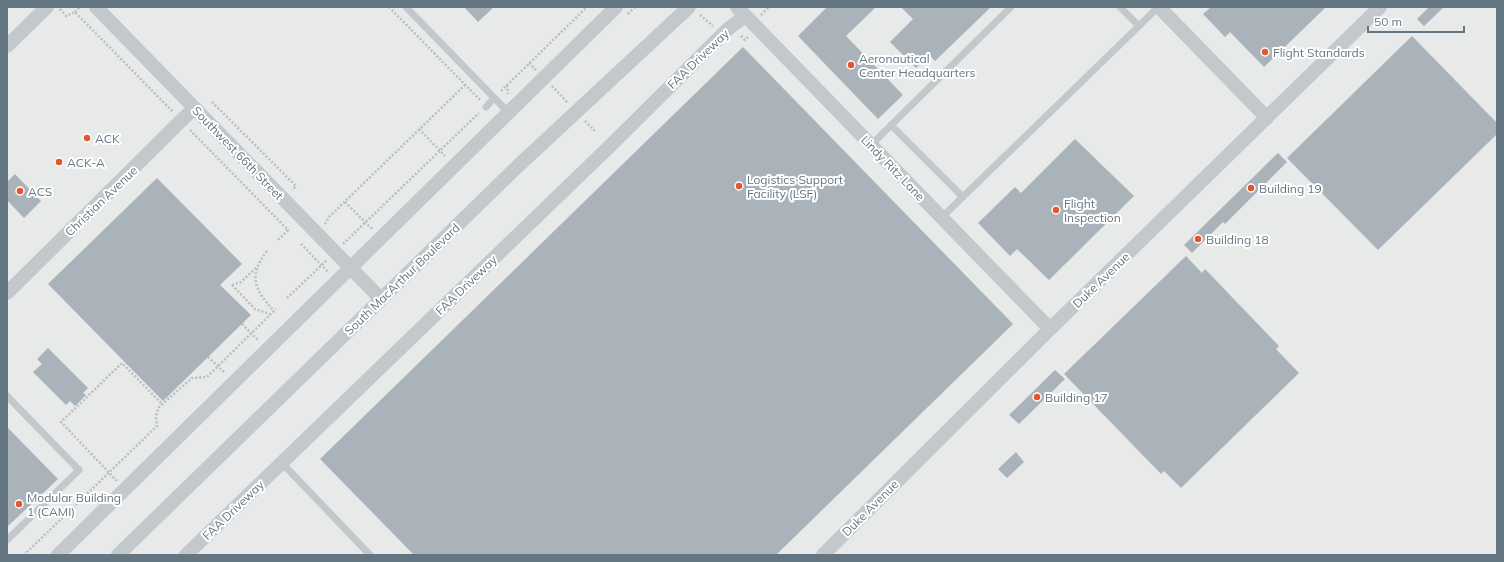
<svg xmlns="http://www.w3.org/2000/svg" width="1504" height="562" viewBox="0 0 1504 562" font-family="Mulish,sans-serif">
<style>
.built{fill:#e8e9e9}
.building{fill:#aab3b9}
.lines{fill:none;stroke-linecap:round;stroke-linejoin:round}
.path{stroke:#bbbfc2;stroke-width:2.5;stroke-dasharray:2 2;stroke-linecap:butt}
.service{stroke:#c3c8cc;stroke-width:7}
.minor{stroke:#c3c8cc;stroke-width:14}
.poi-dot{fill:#e4572e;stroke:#fff;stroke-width:1.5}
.labels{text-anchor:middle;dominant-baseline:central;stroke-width:4;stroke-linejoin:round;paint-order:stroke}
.poi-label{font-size:12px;fill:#657683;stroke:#fff;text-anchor:start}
.street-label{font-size:12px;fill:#657683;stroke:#fff}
</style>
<rect width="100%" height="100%" fill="#fafaf8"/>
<path class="built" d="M7,7H1497V555H7Z"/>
<path class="building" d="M464,7H494L478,22Z
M827,7H876L846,36L903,95L878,119L798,36Z
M901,7H991L935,61L929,55L916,68L890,42L913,19Z
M1211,7H1326L1264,67L1230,32L1225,37L1203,14Z
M1429,7H1444L1424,26L1417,19Z
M1412,36L1497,123V134L1378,250L1287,158Z
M743,47L1013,324L776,555H414L320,459Z
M1075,139L1134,196L1049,280L1017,249L1010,256L978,223L1015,187L1021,193Z
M1278,153L1287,162L1225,224L1223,222L1192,253L1184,245Z
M15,174L41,201L24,218L7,200V182Z
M157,178L242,264L220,285L251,315L163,401L48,284Z
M1186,256L1202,273L1205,269L1279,346L1276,349L1299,373L1181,488L1164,471L1161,474L1064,374Z
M48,348L88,388L83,393L86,395L75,406L70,401L66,405L33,372L42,364L37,359Z
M1055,370L1065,379L1019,424L1009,415Z
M7,427L58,479L7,527Z
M1016,452L1024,462L1007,478L998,469Z"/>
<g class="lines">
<path class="path" d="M389,7L481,101
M60,9L66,16L75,12L173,112
M75,12L80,7
M628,14L635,7
M700,15L713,26
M761,15L769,7
M741,36L745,40L748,37
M529,63L536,70
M507,85L508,94
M552,86L568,103
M501,91L587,7
M212,102L296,186L292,190
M585,121L596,132
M419,129L445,156
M190,130L288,230L278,240
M345,202L373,230
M325,224L329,217L465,85
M301,244L329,273
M343,244L479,113
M267,251C248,276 254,289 274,311
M232,285L255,309L270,314
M232,285L241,282L257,267
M287,298L327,260
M242,324L259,341
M208,357L225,373
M117,481L61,422L122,363L163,405
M24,555L157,426L156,416L159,407L192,378L207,377L276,309"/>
<path class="service" d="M406,7L508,112
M1120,7L1139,26L1158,7
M486,107L494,98
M891,125L963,197
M871,145L1011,7
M941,218L1139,26
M7,396L79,470L7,540
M282,463L370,555"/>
<path class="minor" d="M96,7L381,299
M737,7L1050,329
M1159,7L1267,118
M7,46L47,7
M7,293L194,108
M58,555L616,7
M118,555L518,166L689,7
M186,555L610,146L728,29L745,16
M823,555L1050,329L1380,7"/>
</g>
<g class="poi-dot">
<circle cx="1265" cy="52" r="4"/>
<circle cx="851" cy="65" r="4"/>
<circle cx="87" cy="138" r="4"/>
<circle cx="59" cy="162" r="4"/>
<circle cx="739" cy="186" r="4"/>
<circle cx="1251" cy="188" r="4"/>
<circle cx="20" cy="191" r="4"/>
<circle cx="1056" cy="210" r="4"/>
<circle cx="1198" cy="239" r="4"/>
<circle cx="1037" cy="397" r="4"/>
<circle cx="19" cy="504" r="4"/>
</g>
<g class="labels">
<g class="poi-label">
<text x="1273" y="52">Flight Standards</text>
<text x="859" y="58">Aeronautical<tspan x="859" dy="14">Center Headquarters</tspan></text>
<text x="95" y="138">ACK</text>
<text x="67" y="162">ACK-A</text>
<text x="747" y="179">Logistics Support<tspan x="747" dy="14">Facility (LSF)</tspan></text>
<text x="1259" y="188">Building 19</text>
<text x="28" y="191">ACS</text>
<text x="1064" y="203">Flight<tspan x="1064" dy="14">Inspection</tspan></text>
<text x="1206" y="239">Building 18</text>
<text x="1045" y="397">Building 17</text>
<text x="27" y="497">Modular Building<tspan x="27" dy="14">1 (CAMI)</tspan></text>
</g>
<g class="street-label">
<text transform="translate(698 59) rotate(-44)">FAA Driveway</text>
<text transform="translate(238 153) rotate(46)">Southwest 66th Street</text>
<text transform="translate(893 168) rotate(46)">Lindy Ritz Lane</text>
<text transform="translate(101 201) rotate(-44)">Christian Avenue</text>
<text transform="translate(402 279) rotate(-44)">South MacArthur Boulevard</text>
<text transform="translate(1101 280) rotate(-44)">Duke Avenue</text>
<text transform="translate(466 285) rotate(-44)">FAA Driveway</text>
<text transform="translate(870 508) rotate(-45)">Duke Avenue</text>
<text transform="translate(233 510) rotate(-44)">FAA Driveway</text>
</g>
</g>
<rect width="1504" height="562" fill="none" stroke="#657683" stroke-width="16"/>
<path d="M1368 26v6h96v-6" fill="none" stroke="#657683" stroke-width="2"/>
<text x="1374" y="26" font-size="12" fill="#657683" stroke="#ffffff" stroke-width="3" paint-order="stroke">50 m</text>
</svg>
